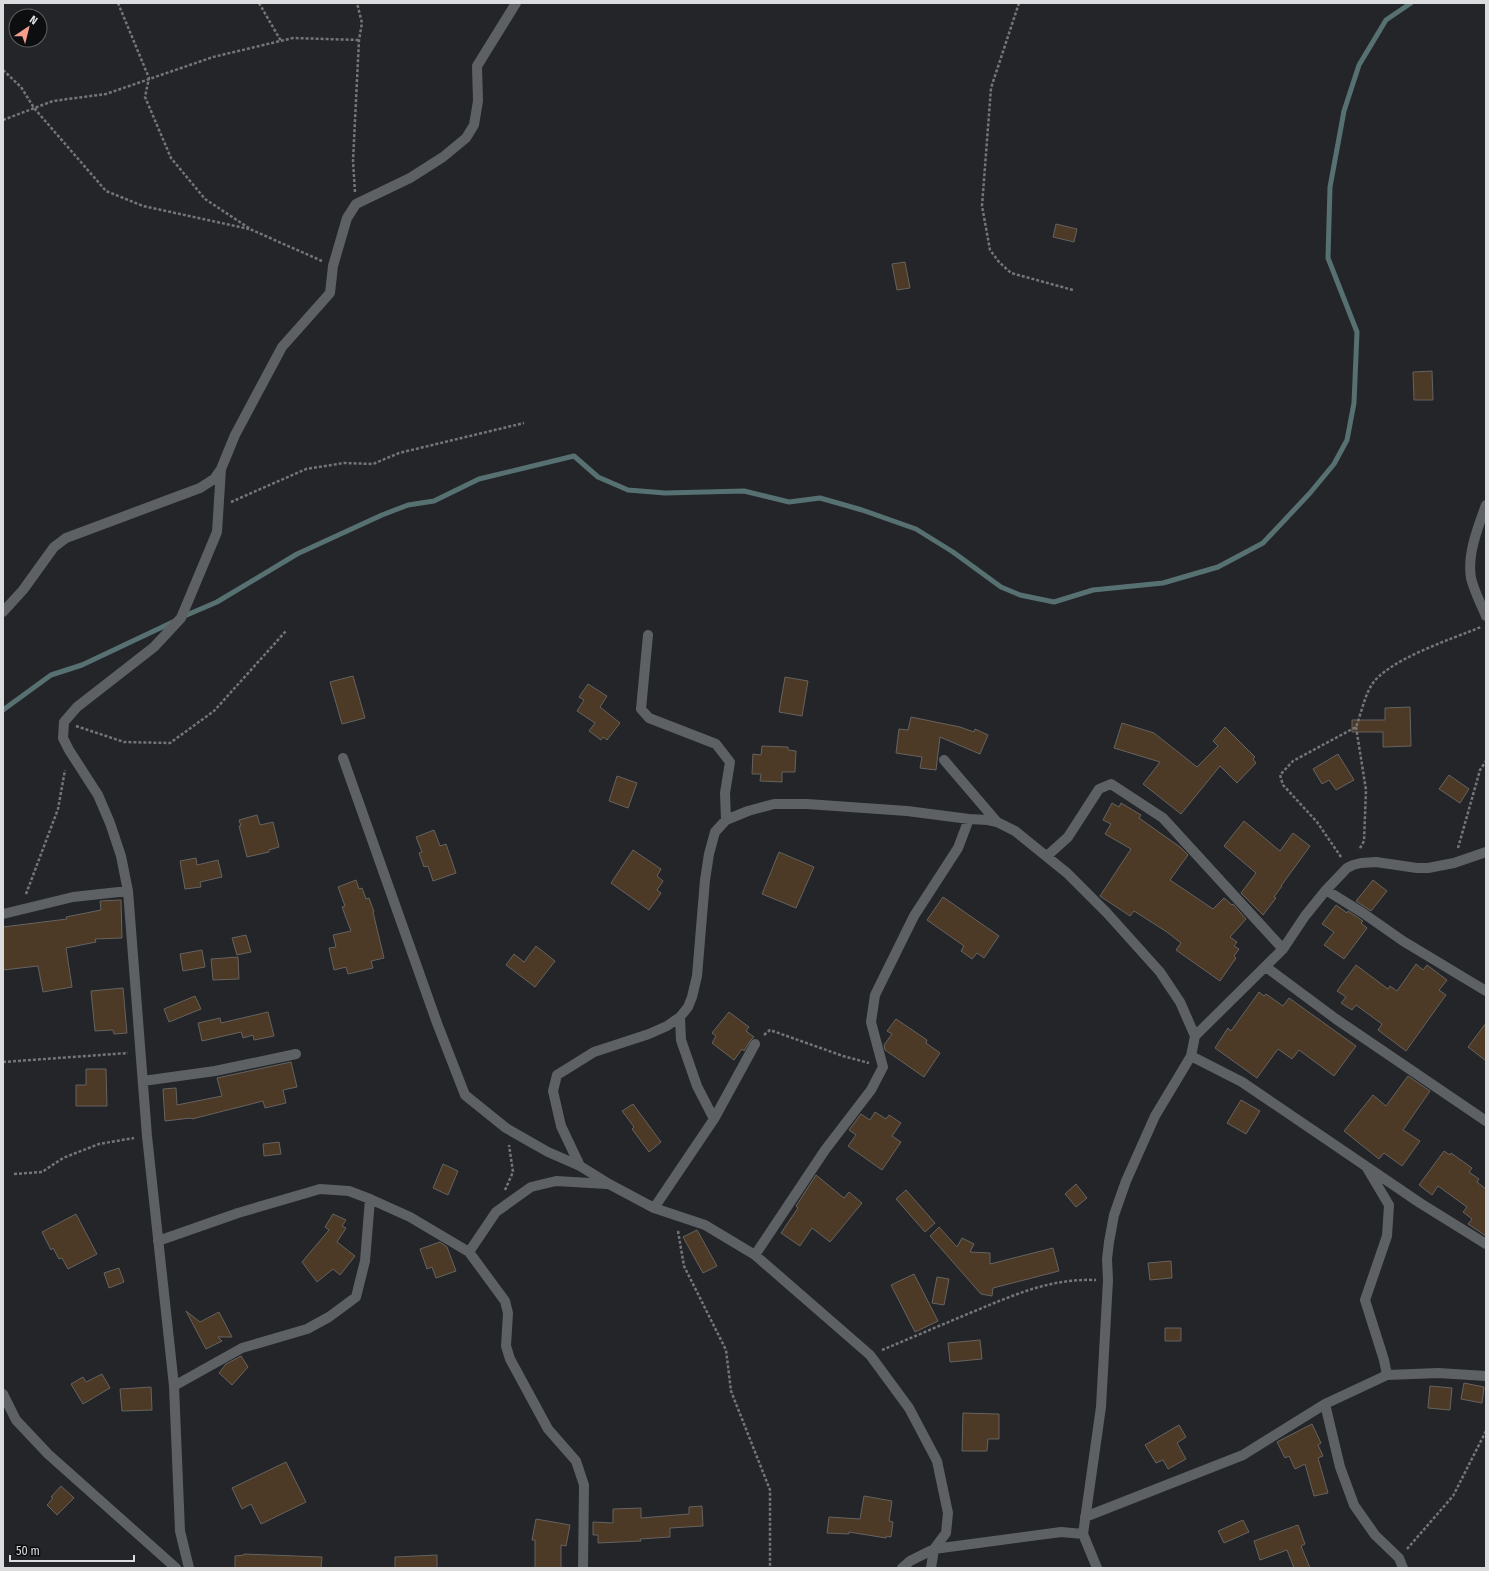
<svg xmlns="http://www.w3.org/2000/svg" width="1489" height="1571" viewBox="0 0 1489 1571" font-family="'Fira Sans Condensed',sans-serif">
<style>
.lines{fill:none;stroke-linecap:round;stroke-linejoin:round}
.stream{stroke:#577071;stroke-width:5}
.building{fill:#4c3926;stroke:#666360}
.path{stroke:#747578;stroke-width:2.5;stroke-dasharray:3 2;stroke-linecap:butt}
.minor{stroke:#5e6164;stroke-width:10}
</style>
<rect width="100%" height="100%" fill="#232528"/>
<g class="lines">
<path class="stream" d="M182,617L217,602L297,554L382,515L408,505L434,501L479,479L574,456L598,477L628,490L665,493L744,491L789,502L820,498L862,510L916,529L953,552L1001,587L1020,595L1054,602L1093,590L1163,583L1218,567L1263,543L1310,493L1334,464L1347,440L1354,403L1357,332L1328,258L1330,187L1344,111L1359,65L1386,20L1411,3
M3,710L51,675L82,665L175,621"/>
</g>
<path class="building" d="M1056,224L1077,229L1074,242L1053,237Z
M905,262L910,288L897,290L892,264Z
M1432,371L1433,400H1414L1413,372Z
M353,676L365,718L342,724L330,682Z
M785,677L808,681L802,716L779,712Z
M588,684L607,696L600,707L620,723L607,740L603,737L601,740L589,731L595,723L577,711L584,700L579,697Z
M1410,707L1411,746L1383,747V732H1352V720H1385V708Z
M911,717L960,727L974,732L975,729L988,735L980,754L940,737L936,770L920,768L922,757L896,753L899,729L908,730Z
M1122,723L1154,733L1197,767L1218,746L1213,741L1225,727L1255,757L1253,759L1256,763L1237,783L1220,766L1181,814L1143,784L1160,762L1114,748Z
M762,746L788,747V750L796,751L795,772H782V782L760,781L761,774H752L753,754L761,755Z
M1338,754L1354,780L1336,790L1329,780L1322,784L1313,769Z
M1449,775L1469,789L1460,803L1439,789Z
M617,776L637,783L628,808L609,801Z
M1112,803L1119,807L1121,803L1141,815L1139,818L1180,847L1188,855L1170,880L1213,909L1224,898L1232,905L1233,904L1246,919L1230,937L1237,942L1234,946L1239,949L1234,956L1236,958L1220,981L1176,950L1181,943L1167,932L1134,911L1130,916L1100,896L1131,849L1105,834L1111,824L1103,820Z
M257,815L260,825L273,822L279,847L269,850V852L247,857L239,826H241L239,820Z
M1244,821L1280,851L1293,833L1310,846L1281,886H1282L1274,897L1276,898L1263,915L1241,893L1256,873L1224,846Z
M434,830L440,846L446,844L456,873L433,881L428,866L424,867L419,853L422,852L416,837Z
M633,850L661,869L657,876L663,881L657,890L661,893L649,910L611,883Z
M779,852L814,867L796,908L762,894Z
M196,858L197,865L218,860L222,877L200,882L201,887L185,889L180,861Z
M356,880L359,889L362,888L366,899L369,898L374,912H373L384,958L371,961L373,968L348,974L346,967L334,970L329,948L336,947L333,935L351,931L342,907L345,906L338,887Z
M1373,880L1387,891L1371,911L1356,901Z
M943,897L999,936L984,958L977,953L972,959L961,951L964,946L927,920Z
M121,900L122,938L95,939L96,942L66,948L72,987L43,992L38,966L3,970V927L67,919L66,917L101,910L100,901Z
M1336,905L1347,913L1348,911L1363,921L1361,923L1367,928L1344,959L1324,945L1334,932L1322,924Z
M246,935L251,952L237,955L232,938Z
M536,946L555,961L535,987L506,965L514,954L524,962Z
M202,950L205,967L183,971L180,954Z
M238,957L239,979L213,980L211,959Z
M1416,964L1423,970L1427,965L1447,980L1439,990L1446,995L1406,1051L1378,1030L1382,1024L1356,1005L1352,1010L1341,1003L1346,997L1337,991L1356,965L1388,989L1390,986L1397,991Z
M123,988L127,1033L114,1034L113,1030L95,1031L91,991Z
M1259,992L1264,996L1266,994L1283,1006L1289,998L1356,1046L1334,1076L1299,1050L1292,1059L1278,1049L1257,1078L1215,1048L1228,1028L1231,1031Z
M195,996L201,1009L169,1022L164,1009Z
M268,1012L274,1036L254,1040L253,1035L243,1038L241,1032L202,1041L198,1023L220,1018L221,1023Z
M729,1012L749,1027L746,1031L754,1037L750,1041L744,1051L742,1049L734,1060L712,1043L716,1036L712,1033Z
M896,1019L927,1040L926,1043L940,1053L924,1077L885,1050L884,1045L892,1034L887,1031Z
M1486,1023V1061L1468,1047Z
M291,1062L297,1087L283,1090L286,1103L265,1108L263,1101L192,1119L191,1118L165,1121L163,1089L176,1088L177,1105L222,1096L217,1078Z
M86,1069H106L107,1106H76V1085H86Z
M1408,1076L1430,1091L1403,1130L1420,1141L1402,1166L1384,1153L1379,1159L1344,1131L1373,1095L1386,1106Z
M1241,1100L1260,1111L1246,1134L1227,1123Z
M633,1104L661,1142L649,1152L632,1129L634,1127L622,1111Z
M875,1112L886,1119L889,1115L901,1123L892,1136L901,1142L882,1170L848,1146L856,1135L849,1130L861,1114L870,1120Z
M279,1142L281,1154L264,1156L263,1144Z
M1444,1151L1450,1155L1451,1153L1472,1168L1469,1172L1479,1179L1477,1182L1486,1189V1236L1468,1224L1472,1219L1463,1212L1467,1207L1438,1186L1432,1195L1419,1185Z
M443,1164L458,1171L448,1195L433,1188Z
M816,1175L844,1198L849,1192L862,1203L830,1242L812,1228L800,1246L781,1233L798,1208L796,1206Z
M1076,1184L1087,1198L1076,1207L1065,1194Z
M906,1190L935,1223L925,1232L896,1199Z
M76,1214L97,1254L68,1269L62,1258L59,1259L53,1248L51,1250L42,1232Z
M333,1214L346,1220L342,1226L346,1228L337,1242L355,1256L340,1275L333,1269L317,1282L302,1262L329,1230L325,1227Z
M939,1227L957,1247L962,1238L974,1244L970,1252L990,1253V1264L1053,1248L1059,1271L993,1288L992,1296L981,1294L930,1236Z
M697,1230L717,1266L703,1273L683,1237Z
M440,1242L447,1247L456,1271L436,1278L432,1267L427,1269L420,1249Z
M1171,1261L1172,1278L1150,1280L1148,1263Z
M119,1268L124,1282L109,1288L104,1273Z
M914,1274L938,1321L915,1332L891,1285Z
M937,1277L949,1279L944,1305L932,1303Z
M186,1311L200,1322L219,1312L232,1337H218L222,1341L206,1349Z
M1165,1328H1181V1341H1165Z
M980,1340L982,1359L950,1362L948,1343Z
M241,1356L248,1367L232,1385L219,1373L226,1364Z
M102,1374L110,1388L83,1404L71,1384L83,1377L86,1382Z
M1464,1383L1484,1387L1482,1403L1461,1399Z
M1430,1386L1452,1388L1450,1410L1428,1408Z
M151,1387L152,1410L122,1411L120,1389Z
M963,1413L999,1414V1439H988L987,1451H962Z
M1312,1424L1321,1443L1318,1445L1323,1456L1318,1458L1328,1493L1314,1496L1305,1464L1295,1469L1289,1456L1285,1458L1277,1442Z
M1179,1425L1186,1437L1177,1443L1186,1459L1168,1469L1163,1460L1156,1463L1145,1445Z
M286,1462L306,1502L261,1524L251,1504L242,1509L232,1488Z
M61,1486L74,1498L57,1515L47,1505L53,1498L51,1497Z
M864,1496L892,1501L889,1521L893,1522L891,1537L887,1536L886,1538L849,1532V1534L827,1533L829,1517L860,1519Z
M702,1506L703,1526L670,1528V1537L640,1539L641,1541L598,1543V1535H593V1522L613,1523V1509L641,1508V1518L689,1514V1507Z
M536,1519L570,1525L566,1546L561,1545V1568H535V1540H532Z
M1243,1520L1249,1532L1224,1543L1218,1531Z
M1298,1525L1305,1544L1301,1546L1310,1568H1294L1287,1550L1260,1560L1254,1541Z
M244,1554L322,1557L321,1568H235V1556L244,1555Z
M437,1555V1568H395V1557Z"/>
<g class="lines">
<path class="path" d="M118,3L149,78L145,97L171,158L205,199L252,230L322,261
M259,3L281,41
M1019,3L991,88L982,206L990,250L999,262L1011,273L1073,290
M3,70L21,87L34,108L106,191L143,206L249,229
M3,120L53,101L106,94L213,57L293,38L359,40
M355,192L353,161L359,40L362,23L357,3
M231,502L306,469L344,463L373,464L399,453L524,423
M76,726L124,742L170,743L214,711L286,631
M1356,727L1366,790L1364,841L1359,850
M1458,848L1480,770L1486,761
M1341,857L1317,822L1283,785L1280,775L1293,761L1356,727C1361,714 1364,698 1371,686C1386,660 1452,639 1481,627
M26,894L58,809L65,770
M764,1035L770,1030L843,1056L869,1063
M3,1062L128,1053
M14,1174L42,1172L63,1158L99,1144L134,1138
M505,1190L513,1172L509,1145
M678,1231L684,1266L726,1350L731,1391L770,1490V1568
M882,1350C911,1338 941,1325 970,1313C1012,1296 1049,1278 1096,1280
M1407,1549L1453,1496L1486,1431"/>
<path class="minor" d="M1486,505C1478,527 1467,554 1471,578C1474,591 1481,604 1486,616
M3,612L23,590L54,547L66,538L200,488L214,479L221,469L235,435L282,347L330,293L333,266L347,218L356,204L410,178L443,157L466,138L474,125L478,101L477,66L516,3
M648,635L641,709L649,718L716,744L730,762L725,793L726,820
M343,758L437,1023L465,1095L506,1128L548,1152L580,1166
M944,760L997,822
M1047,856L1068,837L1099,789L1111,784L1163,818L1283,949
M1326,890L1363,913L1403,941L1486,991
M3,914L73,897L128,891
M1266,967L1336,1019L1486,1121
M1191,1056L1242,1082L1420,1203L1486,1244
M143,1081L215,1071L296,1054
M714,1119L755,1044
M1367,1168L1389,1205L1387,1236L1365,1300L1384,1360L1387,1375
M654,1208L714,1119L697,1086L681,1040L680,1017
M158,1241L238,1213L320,1189L349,1191L370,1199L410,1217L469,1252
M755,1255L825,1150L871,1090L883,1067L871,1022L875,995L914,916L958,848L969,819
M174,1386L242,1348L307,1329L329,1317L356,1297L365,1261L370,1199
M3,1394L16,1420L48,1454L176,1568
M1325,1404L1340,1467L1354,1505L1375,1535L1399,1558L1403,1568
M1085,1517L1243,1455L1325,1404L1387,1375L1438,1373L1486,1376
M189,1568L180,1531L174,1386L147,1136L128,891L121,856L110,823L98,795L69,750L63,738L64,722L77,707L154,647L181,618L217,532L221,469
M583,1568L584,1485L576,1461L548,1429L510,1359L506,1346L508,1313L505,1301L469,1252L496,1212L531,1187L556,1181L607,1184
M902,1568L910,1561L934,1549L1061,1532L1083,1534
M931,1568L934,1549L946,1533L948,1513L937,1461L909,1408L870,1355L755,1255L705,1225L654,1208L609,1184L580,1166L561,1126L553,1091L557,1075L594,1052L649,1034L667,1026L680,1017L688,1007L692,997L697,976L705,880L709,854L715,832L726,820L748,811L774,804H807L907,811L969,819L988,820L997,822L1015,831L1067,873L1107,913L1160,972L1180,1002L1195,1036
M1097,1568L1083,1534L1101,1407L1108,1280L1107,1259L1109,1242L1114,1215L1126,1181L1155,1116L1191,1056L1195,1036L1283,949L1305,916L1326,890L1347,868L1353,865L1361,863L1376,862L1417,868H1428L1454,863L1486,852"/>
</g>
<rect width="1489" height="1571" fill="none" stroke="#dbdcde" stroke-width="8"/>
<g transform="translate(28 28) rotate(35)"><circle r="19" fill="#0d0e0f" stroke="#5f6062"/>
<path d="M0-3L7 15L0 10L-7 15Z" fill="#f49d8c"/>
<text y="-6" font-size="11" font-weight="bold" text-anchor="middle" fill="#dbdcde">N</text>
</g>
<path d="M10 1555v6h124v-6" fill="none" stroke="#dbdcde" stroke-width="2"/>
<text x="16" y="1555" font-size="12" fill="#dbdcde" stroke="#0d0e0f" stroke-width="3" paint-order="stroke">50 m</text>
</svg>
